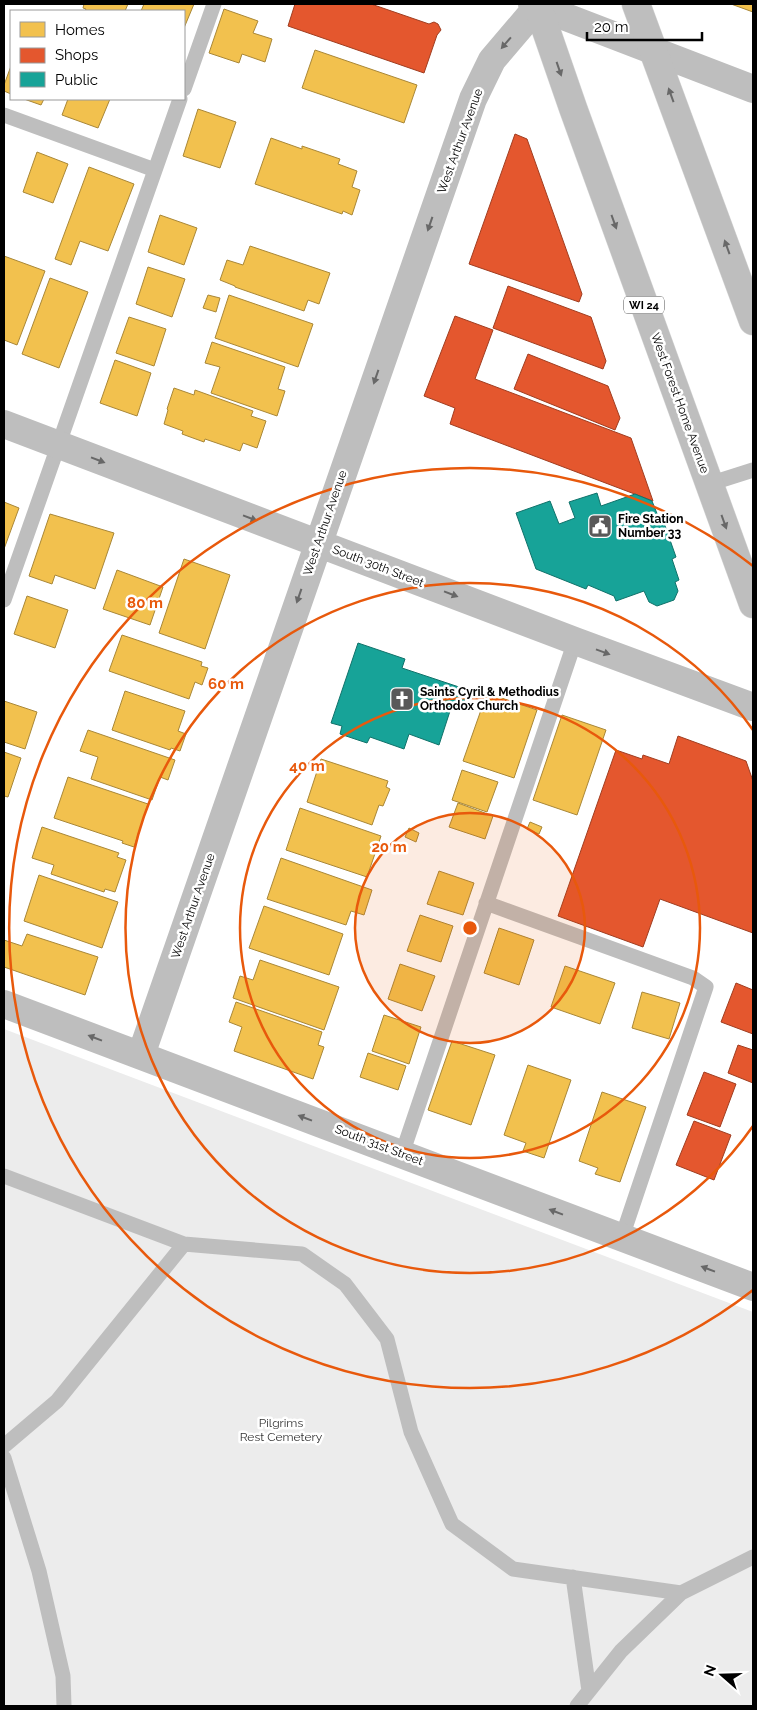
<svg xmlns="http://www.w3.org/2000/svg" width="757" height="1710" viewBox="0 0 757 1710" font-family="Raleway,sans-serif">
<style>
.green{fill:#ececec}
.homes{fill:#f2c14e;stroke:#a98737}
.shops{fill:#e4572e;stroke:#a03d20}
.public{fill:#17a398;stroke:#10726a}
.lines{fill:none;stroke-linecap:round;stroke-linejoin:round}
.primary-casing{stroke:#dbdbdb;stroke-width:29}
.lane{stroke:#bebebe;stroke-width:15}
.street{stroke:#bebebe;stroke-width:28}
.primary{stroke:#bebebe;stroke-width:28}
.oneway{fill:#686868}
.ring{fill:none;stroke:#e8590c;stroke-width:2.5}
.labels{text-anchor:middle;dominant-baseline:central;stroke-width:5;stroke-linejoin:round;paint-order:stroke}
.shield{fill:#fff;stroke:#4c4c4c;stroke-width:1}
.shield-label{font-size:11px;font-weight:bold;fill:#000}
.street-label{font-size:12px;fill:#000;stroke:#fff}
.poi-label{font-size:12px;font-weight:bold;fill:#000;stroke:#fff;text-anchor:start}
.park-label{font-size:12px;fill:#333;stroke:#fff}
.centre{fill:#e8590c;stroke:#fff;stroke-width:2.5}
.ring-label{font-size:15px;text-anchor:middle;font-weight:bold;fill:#e8590c;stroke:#fff;stroke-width:5;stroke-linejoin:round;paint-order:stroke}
</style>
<rect width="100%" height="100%" fill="#fff"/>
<path class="green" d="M4,1029L753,1312V1706H4Z"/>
<path class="homes" d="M84,4H128L125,11H85L86,9L83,8Z
M144,4H194L184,28V11H141Z
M731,4H753V12Z
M224,9L258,21L253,33L272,39L265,62L242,54L239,63L209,53Z
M315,50L417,85L404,123L302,88Z
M11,66V94L4,91V85Z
M24,99H44L41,105Z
M68,99H110L98,128L62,115Z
M198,109L236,122L220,168L183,156Z
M271,138L302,149V146L340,159L338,164L357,171L352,187L360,190L352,215L343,211L342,214L255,184Z
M37,152L68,164L53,203L23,192Z
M89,167L134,184L108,251L80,241L71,265L55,259Z
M160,215L197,228L184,265L148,252Z
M250,246L330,273L319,304L308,300L304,311L235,287V286L220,280L227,260L243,265Z
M4,256L45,271L17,345L4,340Z
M148,267L185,279L172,317L136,304Z
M50,278L88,292L59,368L22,354Z
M208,295L220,298L216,312L203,308Z
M229,295L313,324L298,367L215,338Z
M129,317L166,329L154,366L116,353Z
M212,342L285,367L278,389L285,391L277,416L211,393L220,367L205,363Z
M115,360L151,373L137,416L100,403Z
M174,388L194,395L195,390L253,411L251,416L266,421L257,448L243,443L240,451L205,439L204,442L182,434L183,431L164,424L168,410L167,409Z
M4,502L19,508L4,549Z
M50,514L114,533L95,589L55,575L52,584L29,576Z
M184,559L230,575L205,649L159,633Z
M117,570L163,587L150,625L103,609Z
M27,596L68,610L55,648L14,634Z
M122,635L202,662L201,666L208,668L202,685L195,682L189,699L109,671Z
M125,691L185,711L178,731L186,734L180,751L171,748L170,750L112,730Z
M487,693L537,710L514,778L463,761Z
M4,701L37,712L25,749L4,742Z
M562,715L606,730L577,815L533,800Z
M88,730L175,760L168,780L160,777L152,800L91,779L98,757L80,751Z
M4,752L21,758L8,797L4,796Z
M321,759L388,781L386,787L390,789L383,806L379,805L372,825L307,802Z
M462,770L498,782L487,812L452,800Z
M68,777L148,804L134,847L122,843L123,841L54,818Z
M458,803L493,816L485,839L449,827Z
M300,808L381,836L367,877L286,850Z
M530,822L542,827L539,834L527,829Z
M42,827L119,853L117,857L126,860L115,892L105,889L104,892L51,874L54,865L32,858Z
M409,828L419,833L416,842L405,837Z
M281,858L372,890L364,915L351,911L346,925L267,899Z
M439,871L474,883L463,915L427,904Z
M39,875L118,902L102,948L24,921Z
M264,906L343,934L329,975L249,948Z
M420,915L453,926L441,962L407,951Z
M499,928L534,940L519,985L484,973Z
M27,934L98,957L85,995L4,967V940L22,946Z
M260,960L339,987L324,1030L233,998L240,976L253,980Z
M400,964L435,976L422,1011L388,999Z
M565,966L615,983L600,1024L551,1007Z
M642,992L680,1003L669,1039L632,1028Z
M236,1002L322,1032L318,1045L324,1047L313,1079L234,1051L242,1027L229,1022Z
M384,1015L421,1027L409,1064L372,1051Z
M452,1041L495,1055L471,1125L428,1110Z
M368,1053L406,1066L398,1090L360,1077Z
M528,1065L571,1080L544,1158L523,1151L526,1143L504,1135Z
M602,1092L646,1107L620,1182L595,1174L598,1168L579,1161Z"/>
<path class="shops" d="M295,4H371L429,24L434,22L438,24L441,30L437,35L424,73L288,26Z
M515,134L527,139L582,294L579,302L469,264Z
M508,286L591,317L606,361L603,369L493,328Z
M455,316L493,330L475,379L631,438L653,501L450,424L455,408L424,396Z
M528,354L608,386L620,418L615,430L514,389Z
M678,736L746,761L753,781V933L660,899L643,947L558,916L616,750L642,759L643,755L669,764Z
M736,983L753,990V1034L721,1022Z
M738,1045L753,1050V1083L728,1073Z
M704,1072L736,1084L720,1127L687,1115Z
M694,1121L731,1135L714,1180L676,1165Z"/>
<path class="public" d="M597,493L601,506L635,494L652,501L660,521L663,520L676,557L672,559L679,580L675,582L678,591L674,600L657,606L649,602L644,591L616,601L614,596L588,585L586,589L536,569L516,513L550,501L559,524L575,518L569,502Z
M358,643L405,659L402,668L468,690L461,711L451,708L439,745L409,734L404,749L370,737L367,743L340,734L342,726L331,723Z"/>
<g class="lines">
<g class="primary-casing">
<path id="primary" d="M537,4L573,108L753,604
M636,4L753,321"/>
</g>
<path class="lane" d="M184,89L214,4
M4,115L155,170
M709,484L753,470
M4,600L180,99
M486,903L693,978L706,987L622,1237
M402,1154L575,641
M4,1176L184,1244L302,1254L345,1284L387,1339L411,1432L452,1524L513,1569L681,1593L753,1557
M4,1446L57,1401L184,1244
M4,1458L39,1571L63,1676L64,1706
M573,1577L589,1691
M577,1706L621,1651L681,1593"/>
<path class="street" d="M532,4L753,89
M4,424L575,641L753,707
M4,1004L753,1287
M141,1055L473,99L492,60L538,6"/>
<use href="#primary" class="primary"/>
</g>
<defs><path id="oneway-solid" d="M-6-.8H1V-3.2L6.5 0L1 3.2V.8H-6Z" transform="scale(1.25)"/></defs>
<g class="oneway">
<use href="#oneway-solid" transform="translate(506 43) rotate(131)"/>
<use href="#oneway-solid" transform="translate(559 69) rotate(71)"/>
<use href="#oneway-solid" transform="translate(671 95) rotate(-110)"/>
<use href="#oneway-solid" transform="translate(614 222) rotate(70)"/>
<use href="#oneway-solid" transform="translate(430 224) rotate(109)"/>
<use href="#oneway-solid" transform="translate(727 247) rotate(-110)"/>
<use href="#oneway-solid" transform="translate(376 377) rotate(109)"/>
<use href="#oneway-solid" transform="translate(98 460) rotate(21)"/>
<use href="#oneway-solid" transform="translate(250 518) rotate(21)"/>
<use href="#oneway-solid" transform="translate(724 522) rotate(70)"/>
<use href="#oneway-solid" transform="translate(451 594) rotate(21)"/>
<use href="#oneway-solid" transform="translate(299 596) rotate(109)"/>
<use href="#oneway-solid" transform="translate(603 652) rotate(20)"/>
<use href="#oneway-solid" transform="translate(95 1038) rotate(-159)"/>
<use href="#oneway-solid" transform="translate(305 1118) rotate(-159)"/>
<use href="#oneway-solid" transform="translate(556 1212) rotate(-159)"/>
<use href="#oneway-solid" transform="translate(708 1269) rotate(-159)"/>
</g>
<circle cx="470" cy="928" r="115" fill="#e8590c" fill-opacity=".12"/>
<g class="ring">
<circle cx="470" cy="928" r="115"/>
<circle cx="470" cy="928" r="230"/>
<path d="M753 1126A345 345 0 1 1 753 730"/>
<path d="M753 1290A460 460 0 1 1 753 566"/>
</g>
<defs>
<g id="civic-square" transform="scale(1.25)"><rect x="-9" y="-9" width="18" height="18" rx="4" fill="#595959" stroke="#fff"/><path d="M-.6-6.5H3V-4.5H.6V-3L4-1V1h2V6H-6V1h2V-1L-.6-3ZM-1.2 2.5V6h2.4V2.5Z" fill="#fff"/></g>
<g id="church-square" transform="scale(1.25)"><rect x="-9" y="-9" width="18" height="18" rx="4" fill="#595959" stroke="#fff"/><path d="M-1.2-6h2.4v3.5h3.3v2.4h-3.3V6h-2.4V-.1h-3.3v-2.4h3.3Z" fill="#fff"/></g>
</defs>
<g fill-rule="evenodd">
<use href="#civic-square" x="600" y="526"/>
<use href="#church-square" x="402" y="699"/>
</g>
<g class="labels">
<rect class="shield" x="624" y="296.5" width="40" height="17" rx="4"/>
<g class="shield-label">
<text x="644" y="305">WI 24</text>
</g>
<g class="street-label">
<text transform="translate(460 141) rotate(-70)">West Arthur Avenue</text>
<text transform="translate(680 403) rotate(70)">West Forest Home Avenue</text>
<text transform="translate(325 523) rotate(-71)">West Arthur Avenue</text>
<text transform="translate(378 566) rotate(21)">South 30th Street</text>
<text transform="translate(193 906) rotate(-71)">West Arthur Avenue</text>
<text transform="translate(379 1145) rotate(21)">South 31st Street</text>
</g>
<g class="poi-label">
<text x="618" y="519">Fire Station<tspan x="618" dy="14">Number 33</tspan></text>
<text x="420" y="692">Saints Cyril &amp; Methodius<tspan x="420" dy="14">Orthodox Church</tspan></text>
</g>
<g class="park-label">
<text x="281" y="1423">Pilgrims<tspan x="281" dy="14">Rest Cemetery</tspan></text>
</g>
</g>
<circle cx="470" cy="928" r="8" class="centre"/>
<g class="ring-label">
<text x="145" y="608">80 m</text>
<text x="226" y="689">60 m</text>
<text x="307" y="771">40 m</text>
<text x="389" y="852">20 m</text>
</g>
<rect width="757" height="1710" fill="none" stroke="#000000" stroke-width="10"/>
<rect x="10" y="10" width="175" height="90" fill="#ffffff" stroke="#999999"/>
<rect x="20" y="22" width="25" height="15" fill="#f2c14e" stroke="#999999"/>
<text x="55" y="35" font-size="15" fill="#000000">Homes</text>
<rect x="20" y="48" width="25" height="15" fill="#e4572e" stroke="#999999"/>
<text x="55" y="60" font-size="15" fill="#000000">Shops</text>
<rect x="20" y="72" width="25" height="15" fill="#17a398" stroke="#999999"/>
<text x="55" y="85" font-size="15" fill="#000000">Public</text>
<g transform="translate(722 1675) rotate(290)" stroke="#ffffff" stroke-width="4" paint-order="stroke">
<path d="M0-4L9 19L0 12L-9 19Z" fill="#000000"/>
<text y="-8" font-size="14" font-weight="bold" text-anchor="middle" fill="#000000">N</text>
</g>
<path d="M587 32v8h115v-8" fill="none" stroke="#000000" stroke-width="2.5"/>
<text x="594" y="32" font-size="15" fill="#000000" stroke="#ffffff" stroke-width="4" paint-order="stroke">20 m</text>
</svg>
